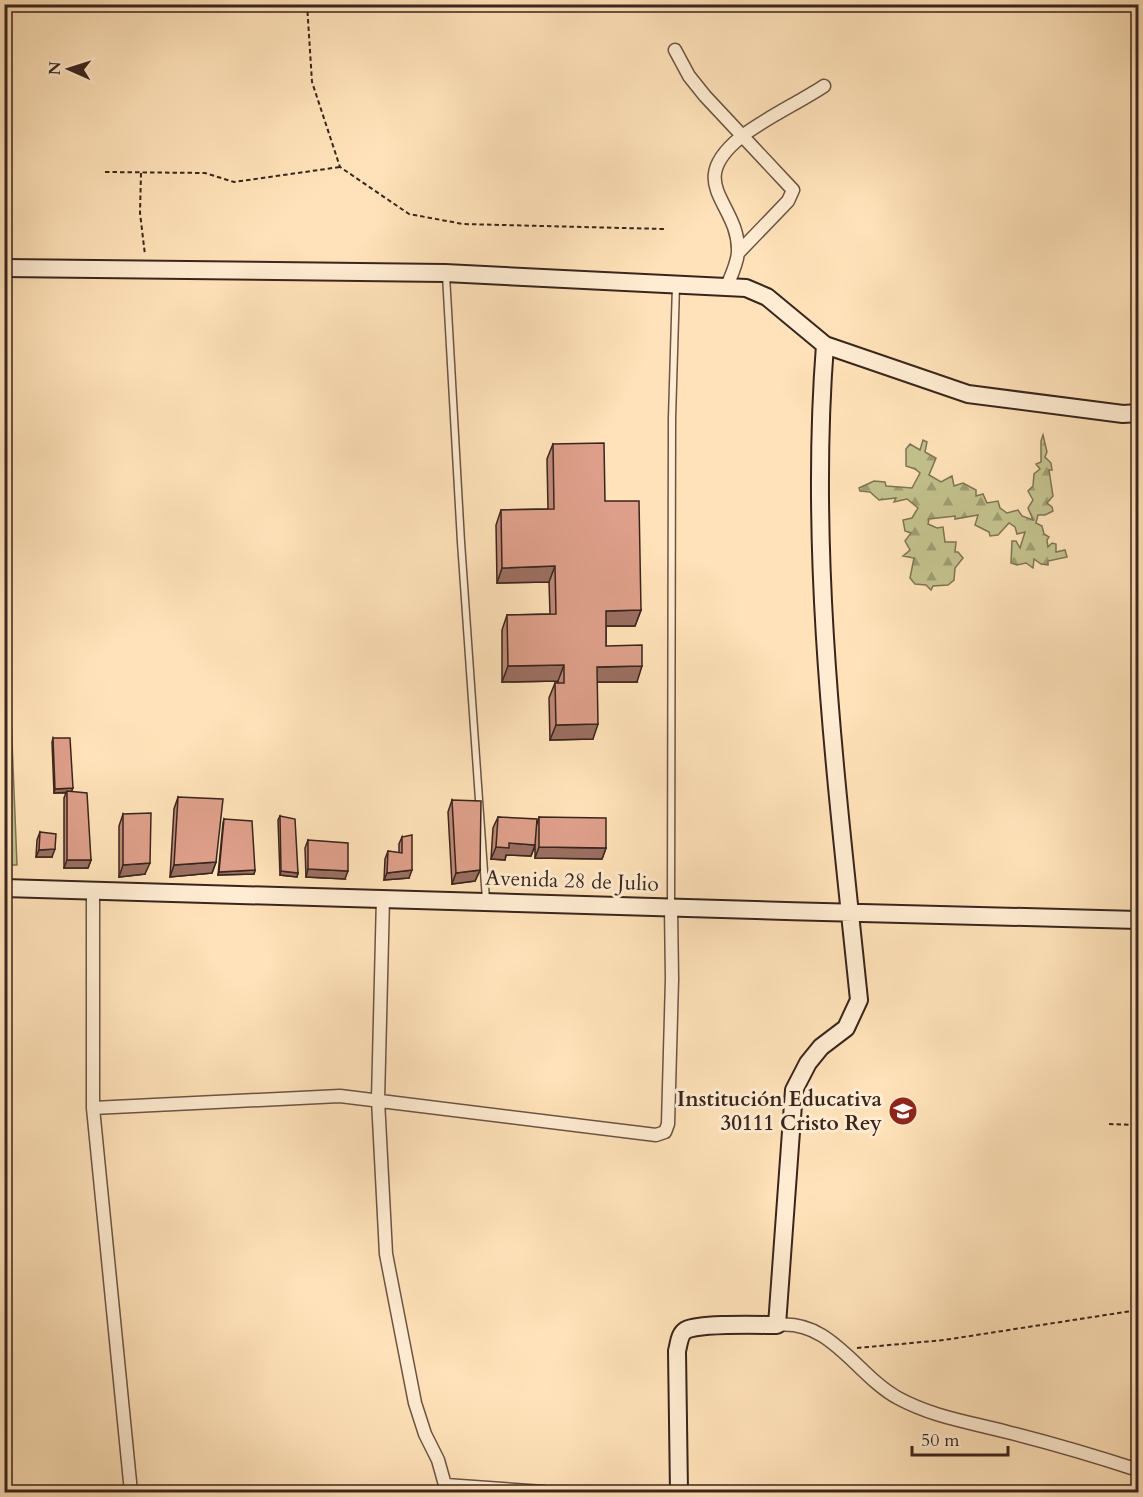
<svg xmlns="http://www.w3.org/2000/svg" width="1143" height="1497" viewBox="0 0 1143 1497" font-family="Cardo,serif">
<style>
.forest{fill:url(#forest-firs);stroke:#7e7454;stroke-width:1.5}
.park{fill:#c3c28d;stroke:#7e7454;stroke-width:1.5}
.lines{fill:none;stroke-linecap:round;stroke-linejoin:round}
.lane-casing{stroke:#6b5443;stroke-width:9}
.street-casing{stroke:#6b5443;stroke-width:15}
.secondary-casing{stroke:#3a251c;stroke-width:20}
.path{stroke:#3a251c;stroke-width:2;stroke-dasharray:4.5 3;stroke-linecap:butt}
.lane{stroke:#ffecd2;stroke-width:6}
.street{stroke:#ffecd2;stroke-width:12}
.secondary{stroke:#ffecd2;stroke-width:16}
.wall{fill:#bf8977;stroke:#3a251c;stroke-width:1.5}
.shaded-wall{fill:#9b6f61;stroke:#3a251c;stroke-width:1.5}
.building{fill:#de9f8a;stroke:#3a251c;stroke-width:1.5}
.labels{text-anchor:middle;dominant-baseline:central;stroke-width:6;stroke-linejoin:round;paint-order:stroke}
.street-label{font-size:21px;fill:#3a251c;stroke:#ffecd2}
.poi-label{font-size:21px;font-weight:bold;fill:#3a251c;stroke:#ffecd2;text-anchor:end}
</style>
<defs>
<pattern id="forest-firs" width="22" height="20" patternUnits="userSpaceOnUse" patternTransform="scale(1.5)"><rect width="22" height="20" fill="#c3c28d"/><path d="M5 1l3.5 6h-7zM16 11l3.5 6h-7z" fill="#9f9d72"/></pattern>
</defs>
<rect width="100%" height="100%" fill="#ffe2b9"/>
<filter id="stains"><feTurbulence type="fractalNoise" baseFrequency=".00333" numOctaves="4"/><feColorMatrix values="0 0 0 0 .2 0 0 0 0 .09 0 0 0 0 .02 0 0 0 .5 -.17"/></filter>
<radialGradient id="worn" r=".72"><stop offset=".6" stop-color="#630" stop-opacity="0"/><stop offset="1" stop-color="#630" stop-opacity=".3"/></radialGradient>
<path class="forest" d="M1043,435L1047,452L1045,457L1051,463L1052,470H1049L1053,496L1047,503L1052,507L1053,511L1045,515H1038L1036,523L1042,526L1044,534L1049,537L1047,540L1048,547L1052,543L1056,544V552L1065,550L1067,557L1048,561V565L1041,564L1034,559L1033,568L1026,563L1017,565L1011,563L1012,541H1016L1020,548L1025,532L1017,534L1015,527L1009,523L998,535L990,536L989,532L975,525L978,515L955,519V516L929,519L928,524L937,528L943,527L945,542H956L955,552H958L963,558L955,568L954,580L948,585L933,586L931,590L926,585L915,584L910,578L914,558L903,556L910,550L905,541L911,533L905,531L903,520L912,518L918,508L907,499L894,502L896,498L879,500L870,492L860,491L859,488L874,481L885,482L886,486L912,488L920,473L915,469L906,466V449L910,444L920,450L923,440L927,442L925,452L936,458L929,475L941,482L952,476L954,486L963,483L976,490V496L983,494L987,503L998,501L1000,508L1007,513L1018,510L1022,516L1033,520L1028,508L1033,500L1028,491L1033,486L1034,474L1040,469L1036,464L1041,462V441Z"/>
<path class="park" d="M5,642H8L17,865H5Z"/>
<g class="lines">
<g class="lane-casing">
<path id="lane" d="M446,275L461,542L486,900
M671,905L672,418L676,285"/>
</g>
<g class="street-casing">
<path id="street" d="M675,50L689,76L705,96L793,190L788,201L739,252
M727,286C731,276 738,262 738,251C739,202 683,184 741,137C762,120 800,102 824,86
M93,889V1108L131,1492
M383,898L378,1100L386,1254L415,1403L425,1434L438,1460L447,1492
M93,1108L340,1096L656,1135L665,1132L668,1124L672,979L671,907
M777,1325C831,1319 856,1375 898,1398C933,1417 969,1422 1007,1432C1051,1443 1095,1456 1138,1470
M446,1485L544,1492"/>
</g>
<g class="secondary-casing">
<path id="secondary" d="M4,268L445,273L746,288L767,297L825,345L968,394L1123,414L1138,413
M4,888C383,897 760,912 1138,920
M679,1492L677,1351C679,1344 679,1334 686,1330C701,1323 758,1325 777,1325L794,1090L808,1063L821,1047L846,1028L859,1000C837,785 808,562 825,345"/>
</g>
<path class="path" d="M307,4L312,82L340,167L409,214L463,224L664,229
M105,172L205,173L234,182L340,167
M141,173L140,213L145,255
M1109,1124L1135,1125L1138,1127
M857,1348L944,1340L1138,1310"/>
<use href="#lane" class="lane"/>
<use href="#street" class="street"/>
<use href="#secondary" class="secondary"/>
</g>
<path class="wall" d="M553,444L605,501L641,610L635,626H606V646L637,682H597L593,739L550,740L549,698L555,683H558V681L502,682V630L507,615L550,614L549,582L497,583L496,525L501,510L548,509L547,459Z
M53,738L72,791L91,860L88,868H64V798L66,793H54L52,742Z
M178,797L216,862L212,873L170,877L174,809Z
M452,800L480,870L475,881L452,884L448,812Z
M123,814L145,874L119,877V826Z
M280,816L298,873L297,877L280,875L278,820Z
M498,817L537,824L539,817L606,848L602,859L535,858V846L531,856L506,855L505,860L491,859L493,828Z
M224,819L255,870L254,874L218,875L223,823Z
M40,832L52,857H36L37,840Z
M402,837L409,878L384,880L385,859L388,851L399,853V844Z
M308,840L345,879L306,877L305,848Z"/>
<path class="shaded-wall" d="M555,566L549,582L497,583L502,568Z
M641,610L635,626H600L606,611Z
M564,665L558,681L502,682L508,666Z
M642,666L637,682H591L597,667Z
M598,724L593,739L550,740L556,725Z
M73,788L71,792L54,793L55,789Z
M509,843L535,845L531,856L506,855L505,860L491,859L496,847Z
M539,847L606,848L602,859L535,858Z
M55,849L52,857H36L39,850Z
M67,860H91L88,868H64Z
M216,862L212,873L170,877L174,865Z
M150,863L145,874L119,877L123,865Z
M308,869L348,871L345,879L306,877Z
M255,870L254,874L218,875L219,872Z
M412,870L409,878L384,880L387,873Z
M480,870L475,881L452,884L456,873Z
M281,871L298,873L297,877L280,875Z"/>
<path class="building" d="M604,443L605,501H639L641,610L606,611V646L642,645V666L597,667L598,724L556,725L555,683H564V665L508,666L507,615L556,614L555,566L502,568L501,510L554,509L553,444Z
M53,738H70L73,788L55,789Z
M67,791L87,793L91,860H67Z
M178,797L223,799L216,862L174,865Z
M452,800L481,801L480,870L456,873Z
M151,813L150,863L123,865V814Z
M280,816L295,819L298,873L281,871Z
M498,817L537,819L535,845L509,843V848L496,847Z
M539,817L606,818V848L539,847Z
M224,819L252,821L255,870L219,872Z
M40,832L56,834L55,849L39,850Z
M412,835V870L387,873L388,851L402,853V837Z
M308,840L348,843V871L308,869Z"/>
<defs>
<g id="school-disc" transform="scale(1.5)"><circle r="9.5" fill="#8f2418" stroke="#ffecd2"/><path d="M0-5L7-2L0 1L-7-2ZM-4 1L0 2.5L4 1V4Q0 6-4 4Z" fill="#fff"/></g>
</defs>
<g fill-rule="evenodd">
<use href="#school-disc" x="903" y="1111"/>
</g>
<g class="labels">
<g class="street-label">
<text transform="translate(572 881) rotate(2)">Avenida 28 de Julio</text>
</g>
<g class="poi-label">
<text x="882" y="1099">Institución Educativa<tspan x="882" dy="24">30111 Cristo Rey</tspan></text>
</g>
</g>
<rect width="1143" height="1497" fill="none" stroke="#ffe2b9" stroke-width="24"/>
<rect x="6" y="6" width="1131" height="1485" fill="none" stroke="#3a251c" stroke-width="3"/>
<rect x="12" y="12" width="1119" height="1473" fill="none" stroke="#3a251c" stroke-width="1.5"/>
<g transform="translate(69 69) rotate(273)" stroke="#ffecd2" stroke-width="4.5" paint-order="stroke">
<path d="M0-4.5L10 22L0 15L-10 22Z" fill="#3a251c"/>
<text y="-9" font-size="16" font-weight="bold" text-anchor="middle" fill="#3a251c">N</text>
</g>
<path d="M912 1446v9h96v-9" fill="none" stroke="#3a251c" stroke-width="3"/>
<text x="921" y="1446" font-size="18" fill="#3a251c" stroke="#ffecd2" stroke-width="4.5" paint-order="stroke">50 m</text>
<rect width="100%" height="100%" filter="url(#stains)"/>
<rect width="100%" height="100%" fill="url(#worn)"/>
</svg>
